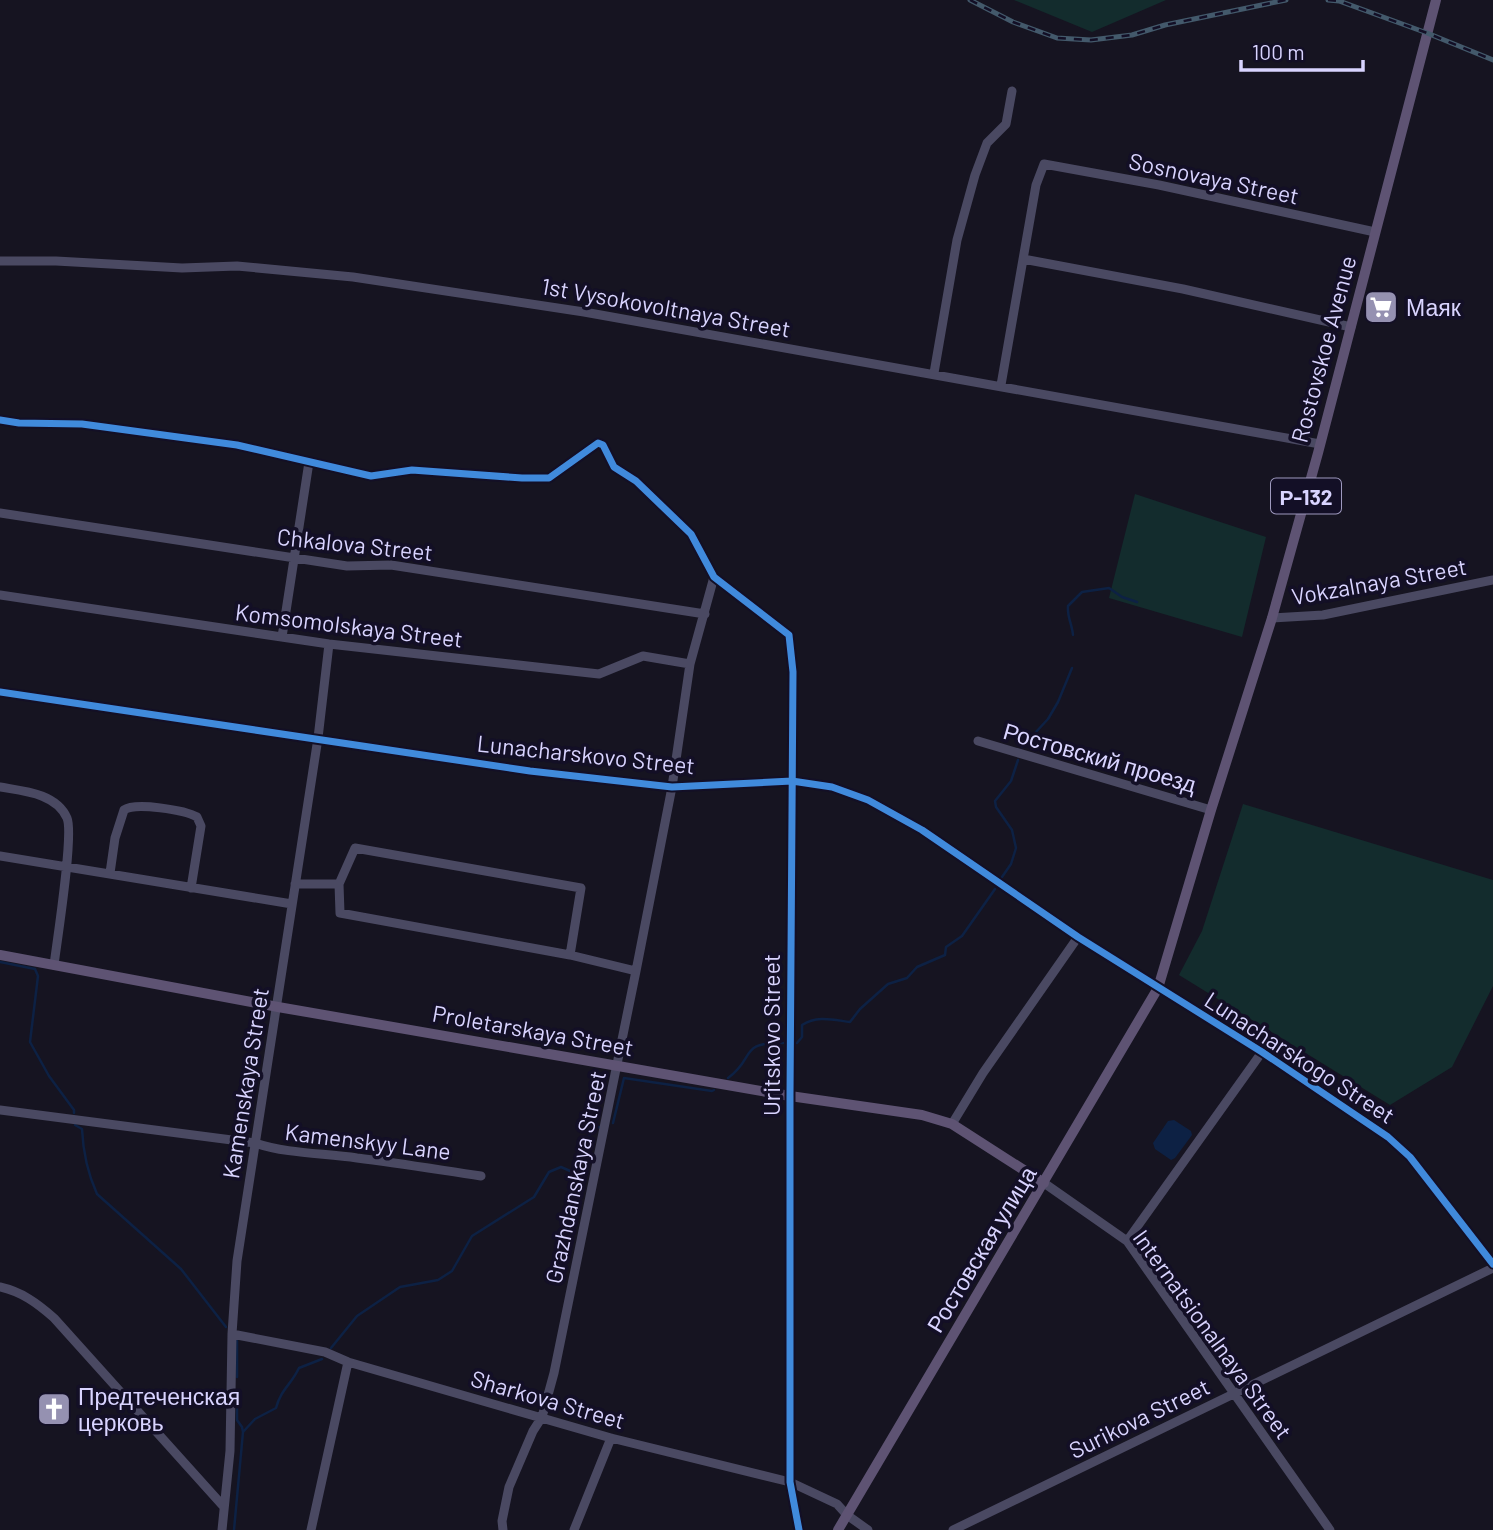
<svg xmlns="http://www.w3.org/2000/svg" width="1493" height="1530" viewBox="0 0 1493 1530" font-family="Barlow,sans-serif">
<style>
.green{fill:#132c2d}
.water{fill:#0d2144}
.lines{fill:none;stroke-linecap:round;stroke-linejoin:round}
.stream{stroke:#0d2144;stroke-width:2.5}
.minor{stroke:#4a4962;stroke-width:9}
.major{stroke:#5e5373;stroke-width:10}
.rail-casing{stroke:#43596b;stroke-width:5}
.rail{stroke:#130f26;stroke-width:2.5;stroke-dasharray:8;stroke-linecap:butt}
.cycleway-casing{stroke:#130f26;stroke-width:11}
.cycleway{stroke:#408adc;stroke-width:7}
.labels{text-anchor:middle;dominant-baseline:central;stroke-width:7;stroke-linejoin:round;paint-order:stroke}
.shield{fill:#130f26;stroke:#9e99be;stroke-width:2}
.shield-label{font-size:21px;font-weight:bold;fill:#d9d4ff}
.street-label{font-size:23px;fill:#d9d4ff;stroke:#130f26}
.poi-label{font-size:23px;fill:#d9d4ff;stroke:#130f26;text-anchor:start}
</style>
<rect width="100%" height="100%" fill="#161421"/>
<path class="green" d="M1014,0H1166L1092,32Z
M1135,494L1266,537L1242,637L1109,598Z
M1243,804L1493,880V986L1452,1067L1390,1105L1179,975L1202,931Z"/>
<path class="water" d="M1174,1120L1191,1131L1192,1135L1175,1158L1171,1160L1155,1149L1153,1143L1168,1121Z"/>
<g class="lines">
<path class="stream" d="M1073,635C1072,624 1067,617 1068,606L1082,592L1109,588L1122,597L1137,602
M1022,747L1048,719L1058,702L1072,668
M1002,877L1011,864L1016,848L1012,830L996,807L995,801L1011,781L1018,760
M0,962L35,969L38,976L30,1042L49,1076L74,1110V1113
M797,1043L802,1037V1025C817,1015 834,1020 850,1022L860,1009L888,984L907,978L917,967L945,955L946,947L962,936L995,889
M728,1078C756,1058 738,1042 783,1043
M613,1123L624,1078L712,1091L714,1090
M75,1125L82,1129C83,1151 88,1174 97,1194L181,1269L226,1327
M237,1341V1377
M331,1348L357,1316L400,1287L438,1280L452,1271L472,1236L534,1197L549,1172L561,1167L577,1174L583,1173L588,1138L593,1129L599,1127
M237,1408V1420L242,1427L243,1432
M234,1530L243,1432L255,1419L276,1408C281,1389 291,1385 299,1368L322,1359"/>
<path class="minor" d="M1023,259L1183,289L1351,327
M0,261H56L182,268L237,266L353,277L584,312L1320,444
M934,373L957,240L975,175L987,143L1006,124L1012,91
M1001,385L1036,185L1044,164L1159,185L1375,232
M0,420L19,423L82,424L237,445L371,476L412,470L522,478H549L598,443L603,445L614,467L636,481L691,534L714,577L789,635L793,672L790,1096V1482L799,1530
M0,513L347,566L391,565L705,614
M0,595L329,644L599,674L643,656L690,664
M1272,618L1323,615L1493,580
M282,637L309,462
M0,692L530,771L672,787L792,781L832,787L868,800L922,830L1078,937L1262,1052L1388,1137L1410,1157L1493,1264
M978,741L1211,810
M0,787C23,791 56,793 67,818C74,834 57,941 54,965
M0,856L292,904
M110,873L115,838L124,810C135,802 185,810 197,817L201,826L191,888
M295,884H339
M570,955L581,888L355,848L339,884L340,913L570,955L636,971
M0,1110L255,1143C288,1154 323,1153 357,1158C398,1163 440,1170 481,1176
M952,1124L983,1073L1078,937
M1044,1183L1127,1241L1330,1530
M1127,1241L1262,1052
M0,1287C22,1292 37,1303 54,1318L224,1507
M232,1334L325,1352L348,1362L611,1438L790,1482L837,1504L847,1515L868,1530
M222,1530L230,1451L232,1334L237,1261L318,738L329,644
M311,1530L348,1362
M503,1530L502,1521L509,1487L533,1431L542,1417L554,1373L636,971L672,787L690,664L714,577
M574,1530L611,1438
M953,1530L1493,1268"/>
<path class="major" d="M0,955L278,1007L618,1066L790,1096L922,1115L952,1124L1044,1183
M838,1530L1158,988L1211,810L1272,618L1318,453L1436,0"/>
<g class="rail-casing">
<path id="rail" d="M970,0L1013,22L1057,38L1091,40L1132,35L1165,25L1286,0
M1328,0L1339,1L1427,33L1493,60"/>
</g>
<use href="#rail" class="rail"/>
<g class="cycleway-casing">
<path id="cycleway" d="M0,420L19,423L82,424L237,445L371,476L412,470L522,478H549L598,443L603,445L614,467L636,481L691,534L714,577L789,635L793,672L790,1096V1482L799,1530
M0,692L530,771L672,787L792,781L832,787L868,800L922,830L1078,937L1262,1052L1388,1137L1410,1157L1493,1264"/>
</g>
<use href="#cycleway" class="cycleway"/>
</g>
<defs>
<g id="supermarket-square" transform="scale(1.75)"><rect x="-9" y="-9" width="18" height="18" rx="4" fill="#9591b1" stroke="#130f26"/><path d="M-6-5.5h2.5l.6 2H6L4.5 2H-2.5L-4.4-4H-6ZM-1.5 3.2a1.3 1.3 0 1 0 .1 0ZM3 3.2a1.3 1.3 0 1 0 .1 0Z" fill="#fff"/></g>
<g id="church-square" transform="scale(1.75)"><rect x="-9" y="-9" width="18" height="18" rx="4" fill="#9591b1" stroke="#130f26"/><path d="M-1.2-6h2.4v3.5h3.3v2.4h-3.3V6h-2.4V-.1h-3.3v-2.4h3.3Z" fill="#fff"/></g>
</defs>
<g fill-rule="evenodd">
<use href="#supermarket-square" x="1381" y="307"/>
<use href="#church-square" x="54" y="1409"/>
</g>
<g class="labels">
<rect class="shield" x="1271" y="478.5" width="70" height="35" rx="5"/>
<g class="shield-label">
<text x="1306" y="496">Р-132</text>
</g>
<g class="street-label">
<text transform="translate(1214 178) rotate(12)">Sosnovaya Street</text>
<text transform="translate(666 307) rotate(10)">1st Vysokovoltnaya Street</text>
<text transform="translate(1323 349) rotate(-75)">Rostovskoe Avenue</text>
<text transform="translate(355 544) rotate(6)">Chkalova Street</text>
<text transform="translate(1379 581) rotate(-10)">Vokzalnaya Street</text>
<text transform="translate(349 625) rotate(7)">Komsomolskaya Street</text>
<text transform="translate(586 754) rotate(6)">Lunacharskovo Street</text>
<text transform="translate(1100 757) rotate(16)">Ростовский проезд</text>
<text transform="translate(533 1030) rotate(10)">Proletarskaya Street</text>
<text transform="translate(771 1035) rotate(-90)">Uritskovo Street</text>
<text transform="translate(1300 1057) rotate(33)">Lunacharskogo Street</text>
<text transform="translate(245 1083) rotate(-81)">Kamenskaya Street</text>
<text transform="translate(368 1141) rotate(7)">Kamenskyy Lane</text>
<text transform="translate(575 1177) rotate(-78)">Grazhdanskaya Street</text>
<text transform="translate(981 1249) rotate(-59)">Ростовская улица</text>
<text transform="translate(1213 1334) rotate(54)">Internatsionalnaya Street</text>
<text transform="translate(548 1399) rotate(16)">Sharkova Street</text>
<text transform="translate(1139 1418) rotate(-26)">Surikova Street</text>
</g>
<g class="poi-label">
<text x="1406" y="307">Маяк</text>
<text x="78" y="1396">Предтеченская<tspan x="78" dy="26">церковь</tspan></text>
</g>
</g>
<path d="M1241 60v10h122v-10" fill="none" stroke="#d9d4ff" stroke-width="3.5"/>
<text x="1252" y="60" font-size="21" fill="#d9d4ff" stroke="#130f26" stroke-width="5" paint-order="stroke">100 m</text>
</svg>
